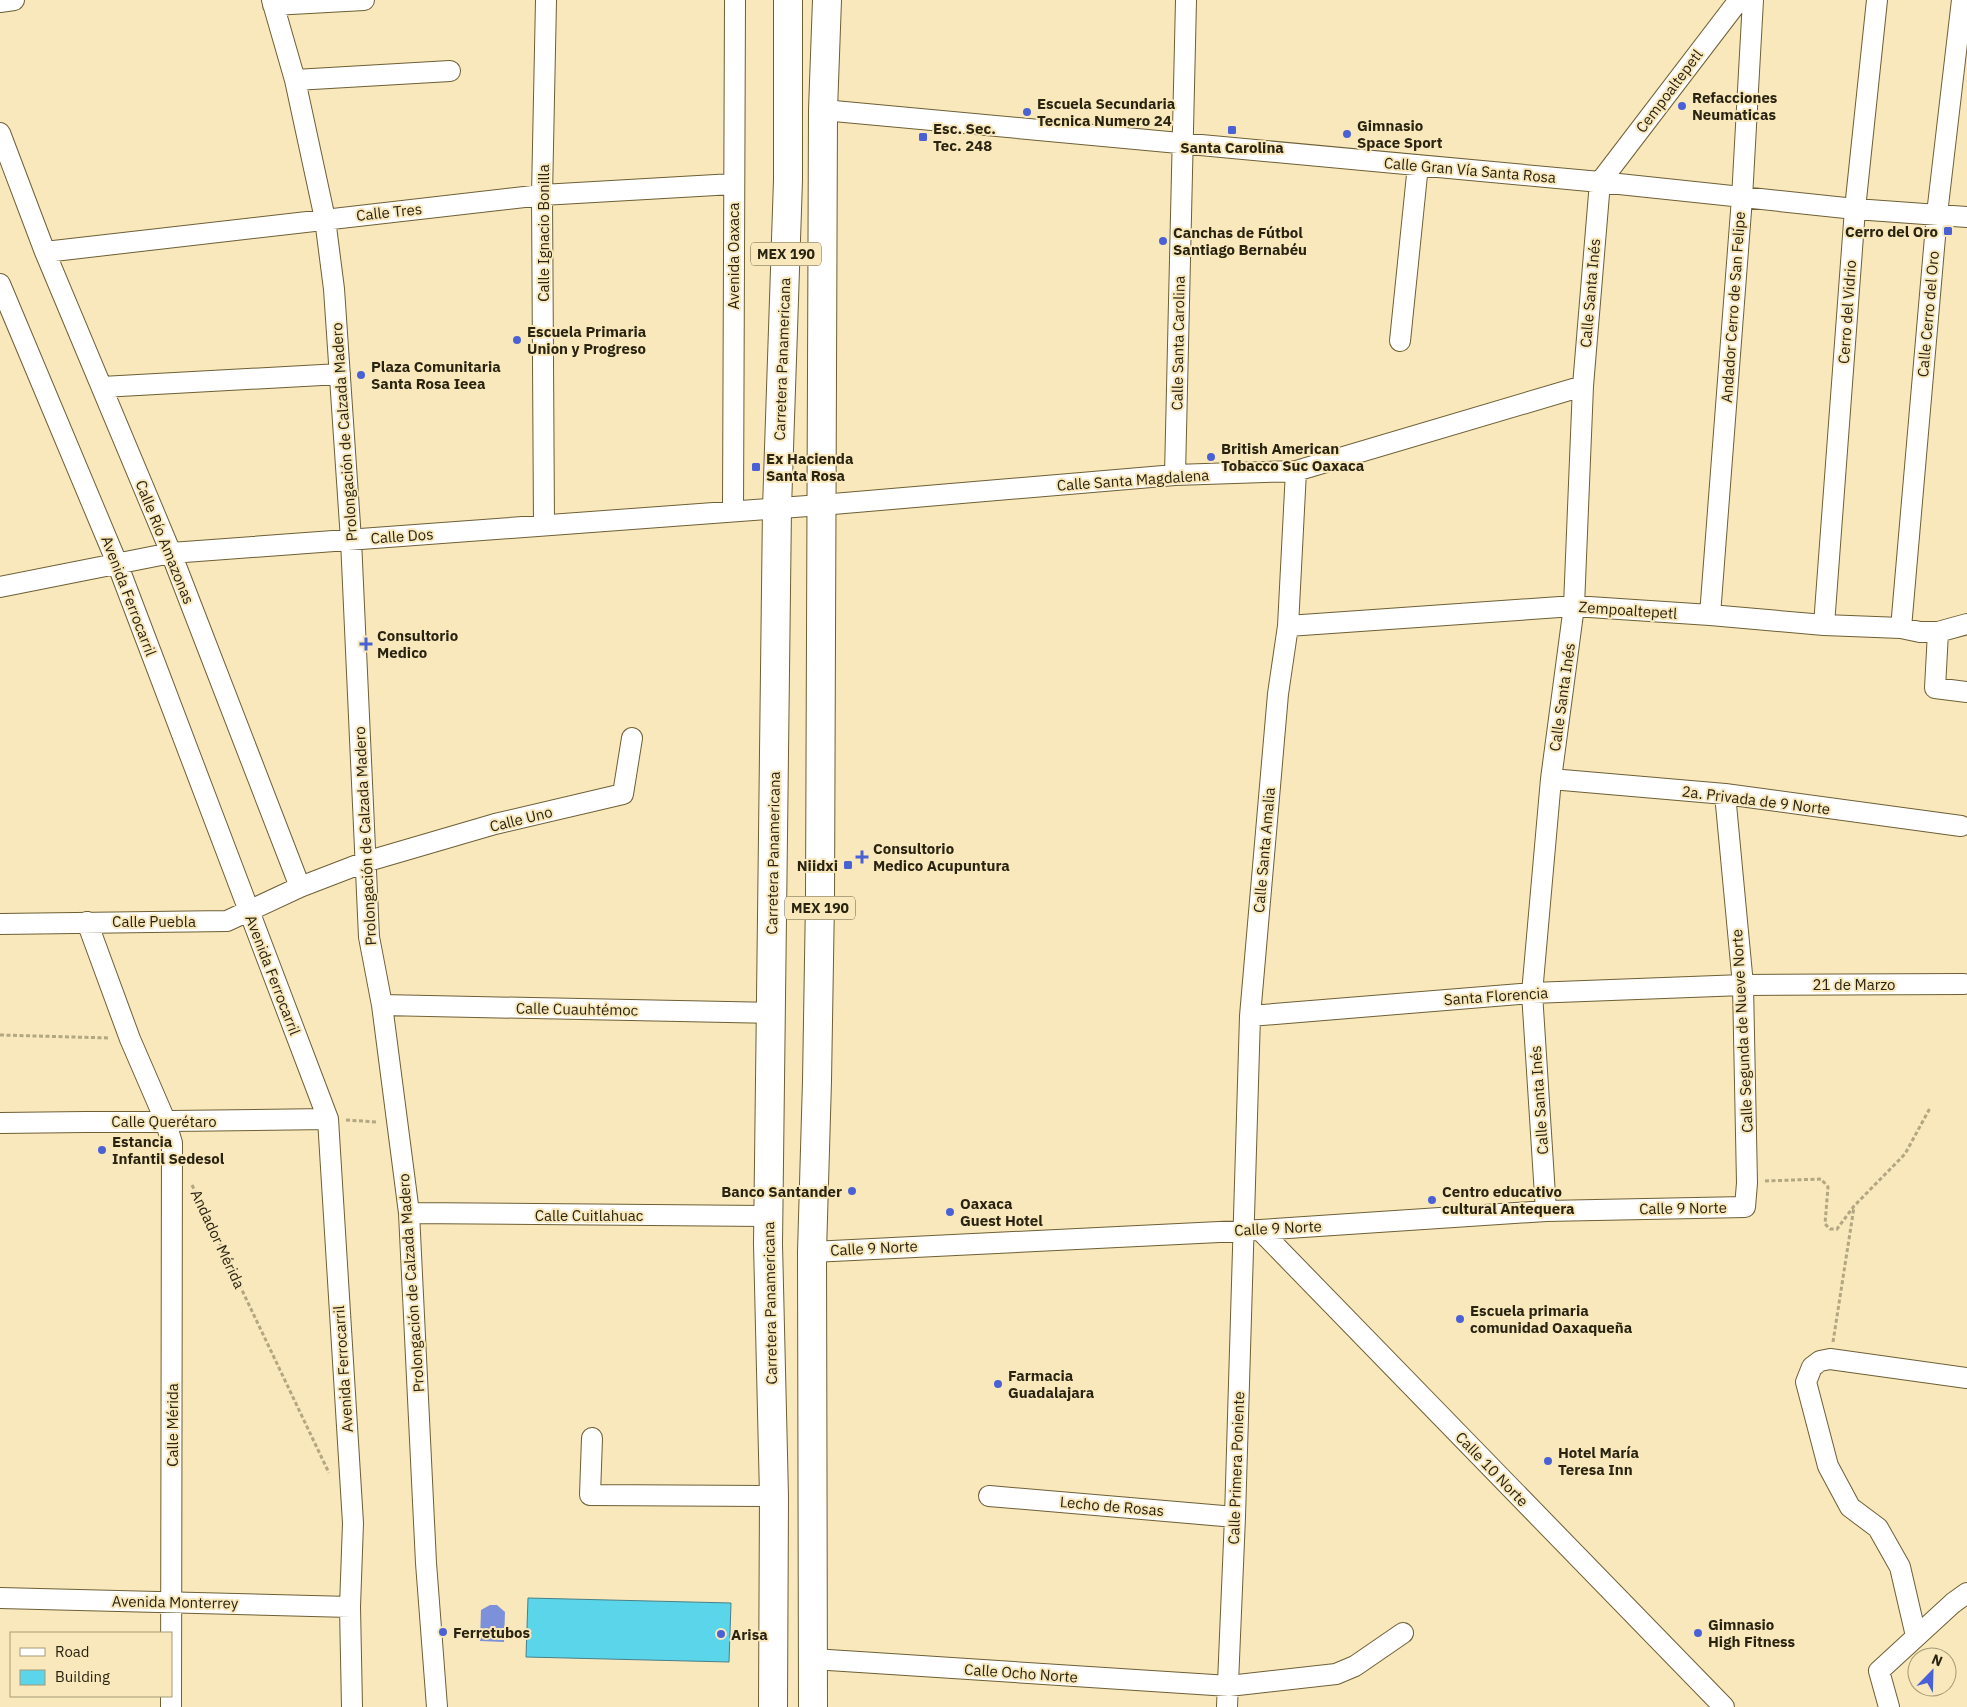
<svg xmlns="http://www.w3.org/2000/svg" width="1967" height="1707" viewBox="0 0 1967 1707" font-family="'IBM Plex Sans',sans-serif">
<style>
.water{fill:#7c91da}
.building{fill:#5bd5ea;stroke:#48808a}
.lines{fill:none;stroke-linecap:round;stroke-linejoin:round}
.minor-casing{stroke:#6d5f36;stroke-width:22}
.highway-casing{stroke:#6d5f36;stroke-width:30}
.path{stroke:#b3a783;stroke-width:3;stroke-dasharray:4 2.5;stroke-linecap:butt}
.minor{stroke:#fff;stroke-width:20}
.highway{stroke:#fff;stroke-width:28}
.poi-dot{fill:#4a61d6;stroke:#f8e8bb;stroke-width:2}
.labels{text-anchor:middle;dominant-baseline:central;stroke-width:4;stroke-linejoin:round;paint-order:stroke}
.shield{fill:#f8e8bb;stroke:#675e45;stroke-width:1}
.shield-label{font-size:14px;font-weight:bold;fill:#292312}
.street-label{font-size:15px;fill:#292312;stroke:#f8e8bb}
.poi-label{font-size:15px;font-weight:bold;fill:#292312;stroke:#f8e8bb;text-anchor:start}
</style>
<rect width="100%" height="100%" fill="#f8e8bb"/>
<path class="water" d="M490,1605H497L505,1612L504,1642L480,1641L481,1610Z"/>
<path class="building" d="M528,1598L731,1603L729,1662L526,1657Z"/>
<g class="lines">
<g class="minor-casing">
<path id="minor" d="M272,0L295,80L325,219L334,289L351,540L369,937L382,1005L409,1213L426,1563L437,1707
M0,2L14,0
M273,5L364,0
M295,80L450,71
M823,110L1600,182L1855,209L1967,217
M0,133L45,252L171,553L300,887
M1600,182L1739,0
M45,252L542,195L733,184
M0,284L117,563L328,1119L353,1523L350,1607L352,1707
M1400,341L1418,165
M102,387L340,374
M1175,475L1186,0
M733,511L735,0
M544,525L542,195L546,0
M0,587L171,553L821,505L1175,475L1296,471L1583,386
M1710,615L1742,198L1753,0
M1824,625L1855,209L1877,0
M1288,626L1574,606L1710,615L1824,625L1901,628L1920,632H1938L1967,624
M1901,628L1937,214L1962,0
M1938,632L1935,688L1967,692
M1551,779L1725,794L1961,826
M87,922L130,1039L165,1120L172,1143L171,1707
M0,924L227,921L300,887L365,862L495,824L623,794L632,738
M382,1005L771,1013
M1250,1016L1532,993L1743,985L1964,984
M0,1123L328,1119
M1546,1211L1532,993L1551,779L1574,606L1583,386L1600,182
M409,1213L769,1216
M1260,1230L1724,1707
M812,1252L1260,1230L1546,1211L1745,1207L1747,1183L1743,985L1725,794
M592,1438L590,1495L774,1496
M989,1496L1235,1517
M0,1598L350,1607
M1916,1636L1900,1567L1878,1528L1850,1507L1828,1466L1806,1382L1812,1367L1820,1361L1830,1359L1967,1378
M813,1659L1229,1686L1336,1674L1355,1666L1403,1633
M1227,1707L1235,1517L1250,1016L1278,694L1288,626L1296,471
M1889,1707L1879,1671L1953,1603L1967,1593"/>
</g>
<g class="highway-casing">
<path id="highway" d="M773,1707L774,1496L768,1244L777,508L788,180V0
M813,1707L812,1252L817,1081L820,900L823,110L827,0"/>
</g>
<path class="path" d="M0,1035L109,1038
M346,1120L377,1122
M1765,1181L1821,1179L1828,1187L1825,1224L1830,1229H1837L1854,1206L1905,1154L1930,1108
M192,1185L329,1473
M1833,1342L1854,1207"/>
<use href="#minor" class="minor"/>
<use href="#highway" class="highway"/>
</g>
<g class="poi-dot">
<circle cx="1682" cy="106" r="5"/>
<circle cx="1027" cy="112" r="5"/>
<rect x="1227" y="125" width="10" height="10" rx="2.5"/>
<circle cx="1347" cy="134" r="5"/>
<rect x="918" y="132" width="10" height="10" rx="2.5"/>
<rect x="1943" y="226" width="10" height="10" rx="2.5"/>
<circle cx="1163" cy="241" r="5"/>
<circle cx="517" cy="340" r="5"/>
<circle cx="361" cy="375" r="5"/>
<circle cx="1211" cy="457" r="5"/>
<rect x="751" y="462" width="10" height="10" rx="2.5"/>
<path d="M363.5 636.5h5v5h5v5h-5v5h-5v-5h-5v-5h5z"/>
<path d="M859.5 849.5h5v5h5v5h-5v5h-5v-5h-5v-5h5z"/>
<rect x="843" y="860" width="10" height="10" rx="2.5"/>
<circle cx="102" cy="1150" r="5"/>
<circle cx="852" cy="1191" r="5"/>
<circle cx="1432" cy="1200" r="5"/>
<circle cx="950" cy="1212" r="5"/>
<circle cx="1460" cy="1319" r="5"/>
<circle cx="998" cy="1384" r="5"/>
<circle cx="1548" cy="1461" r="5"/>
<circle cx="443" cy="1632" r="5"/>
<circle cx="1698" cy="1633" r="5"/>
<circle cx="721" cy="1634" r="5"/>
</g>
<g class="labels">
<g class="shield">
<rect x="751" y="242.5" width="70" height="23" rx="4"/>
<rect x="785" y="896.5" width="70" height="23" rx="4"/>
</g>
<g class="shield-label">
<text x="786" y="254">MEX 190</text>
<text x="820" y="908">MEX 190</text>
</g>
<g class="street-label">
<text transform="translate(1669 91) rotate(-53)">Cempoaltepetl</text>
<text transform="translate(1470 170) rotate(5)">Calle Gran Vía Santa Rosa</text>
<text transform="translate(389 212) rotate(-6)">Calle Tres</text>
<text transform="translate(543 233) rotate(-90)">Calle Ignacio Bonilla</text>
<text transform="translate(733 256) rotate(-90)">Avenida Oaxaca</text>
<text transform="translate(1590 293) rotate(-85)">Calle Santa Inés</text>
<text transform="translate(1733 307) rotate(-86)">Andador Cerro de San Felipe</text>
<text transform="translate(1847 312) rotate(-86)">Cerro del Vidrio</text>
<text transform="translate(1928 314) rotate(-85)">Calle Cerro del Oro</text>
<text transform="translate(1178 343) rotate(-89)">Calle Santa Carolina</text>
<text transform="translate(782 359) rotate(-88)">Carretera Panamericana</text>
<text transform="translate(344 432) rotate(-94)">Prolongación de Calzada Madero</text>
<text transform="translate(1133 480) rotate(-4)">Calle Santa Magdalena</text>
<text transform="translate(402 536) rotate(-4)">Calle Dos</text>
<text transform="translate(165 542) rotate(68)">Calle Río Amazonas</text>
<text transform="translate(129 596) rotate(69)">Avenida Ferrocarril</text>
<text transform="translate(1628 610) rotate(4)">Zempoaltepetl</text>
<text transform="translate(1562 697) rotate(-82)">Calle Santa Inés</text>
<text transform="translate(1756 800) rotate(7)">2a. Privada de 9 Norte</text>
<text transform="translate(521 819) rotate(-14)">Calle Uno</text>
<text transform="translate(365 836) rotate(-93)">Prolongación de Calzada Madero</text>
<text transform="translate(1264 850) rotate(-85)">Calle Santa Amalia</text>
<text transform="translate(773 853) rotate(-89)">Carretera Panamericana</text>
<text x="154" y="921">Calle Puebla</text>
<text transform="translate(273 975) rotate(69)">Avenida Ferrocarril</text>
<text x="1854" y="984">21 de Marzo</text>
<text transform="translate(1496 996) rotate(-4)">Santa Florencia</text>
<text transform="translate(577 1009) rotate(1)">Calle Cuauhtémoc</text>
<text transform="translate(1742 1031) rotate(-93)">Calle Segunda de Nueve Norte</text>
<text transform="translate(1539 1100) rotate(-94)">Calle Santa Inés</text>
<text x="164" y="1121">Calle Querétaro</text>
<text transform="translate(1683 1208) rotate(-1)">Calle 9 Norte</text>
<text x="589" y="1215">Calle Cuitlahuac</text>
<text transform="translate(1278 1228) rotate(-3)">Calle 9 Norte</text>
<text transform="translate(218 1239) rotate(65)">Andador Mérida</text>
<text transform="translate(874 1248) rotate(-3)">Calle 9 Norte</text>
<text transform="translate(411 1283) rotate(-94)">Prolongación de Calzada Madero</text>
<text transform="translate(770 1303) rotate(-91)">Carretera Panamericana</text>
<text transform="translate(343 1369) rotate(-94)">Avenida Ferrocarril</text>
<text transform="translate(172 1425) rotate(-90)">Calle Mérida</text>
<text transform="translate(1236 1468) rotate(-88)">Calle Primera Poniente</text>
<text transform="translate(1492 1469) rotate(46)">Calle 10 Norte</text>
<text transform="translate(1112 1506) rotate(5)">Lecho de Rosas</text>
<text transform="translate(175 1602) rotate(1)">Avenida Monterrey</text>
<text transform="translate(1021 1673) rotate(4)">Calle Ocho Norte</text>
</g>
<g class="poi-label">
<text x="1692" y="97">Refacciones<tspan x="1692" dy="17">Neumaticas</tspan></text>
<text x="1037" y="103">Escuela Secundaria<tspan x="1037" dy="17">Tecnica Numero 24</tspan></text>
<text x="1357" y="125">Gimnasio<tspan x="1357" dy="17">Space Sport</tspan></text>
<text x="933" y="128">Esc. Sec.<tspan x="933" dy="17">Tec. 248</tspan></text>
<text x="1232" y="147" text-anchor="middle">Santa Carolina</text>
<text x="1938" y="231" text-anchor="end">Cerro del Oro</text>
<text x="1173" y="232">Canchas de Fútbol<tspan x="1173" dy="17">Santiago Bernabéu</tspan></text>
<text x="527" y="331">Escuela Primaria<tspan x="527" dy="17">Union y Progreso</tspan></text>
<text x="371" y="366">Plaza Comunitaria<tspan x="371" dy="17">Santa Rosa Ieea</tspan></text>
<text x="1221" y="448">British American<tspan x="1221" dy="17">Tobacco Suc Oaxaca</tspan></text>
<text x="766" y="458">Ex Hacienda<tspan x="766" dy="17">Santa Rosa</tspan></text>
<text x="377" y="635">Consultorio<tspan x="377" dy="17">Medico</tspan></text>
<text x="873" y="848">Consultorio<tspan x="873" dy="17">Medico Acupuntura</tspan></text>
<text x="838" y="865" text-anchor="end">Niidxi</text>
<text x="112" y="1141">Estancia<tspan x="112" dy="17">Infantil Sedesol</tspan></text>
<text x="842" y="1191" text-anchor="end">Banco Santander</text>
<text x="1442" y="1191">Centro educativo<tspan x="1442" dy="17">cultural Antequera</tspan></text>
<text x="960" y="1203">Oaxaca<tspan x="960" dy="17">Guest Hotel</tspan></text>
<text x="1470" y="1310">Escuela primaria<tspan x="1470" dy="17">comunidad Oaxaqueña</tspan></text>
<text x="1008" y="1375">Farmacia<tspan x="1008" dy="17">Guadalajara</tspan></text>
<text x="1558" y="1452">Hotel María<tspan x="1558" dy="17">Teresa Inn</tspan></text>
<text x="1708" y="1624">Gimnasio<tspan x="1708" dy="17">High Fitness</tspan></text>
<text x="453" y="1632">Ferretubos</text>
<text x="731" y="1634">Arisa</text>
</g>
</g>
<rect x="10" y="1632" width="162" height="65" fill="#f8e8bb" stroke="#a59977"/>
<rect x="20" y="1648" width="25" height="8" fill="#ffffff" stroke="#a59977"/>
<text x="55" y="1657" font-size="15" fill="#292312">Road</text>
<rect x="20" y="1670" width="25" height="15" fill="#5bd5ea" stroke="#a59977"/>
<text x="55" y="1682" font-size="15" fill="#292312">Building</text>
<g transform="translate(1932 1672) rotate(23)"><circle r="24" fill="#f8e8bb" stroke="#a59977"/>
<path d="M0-4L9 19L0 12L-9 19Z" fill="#4a61d6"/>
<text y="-8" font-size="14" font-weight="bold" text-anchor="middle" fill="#292312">N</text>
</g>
</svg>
